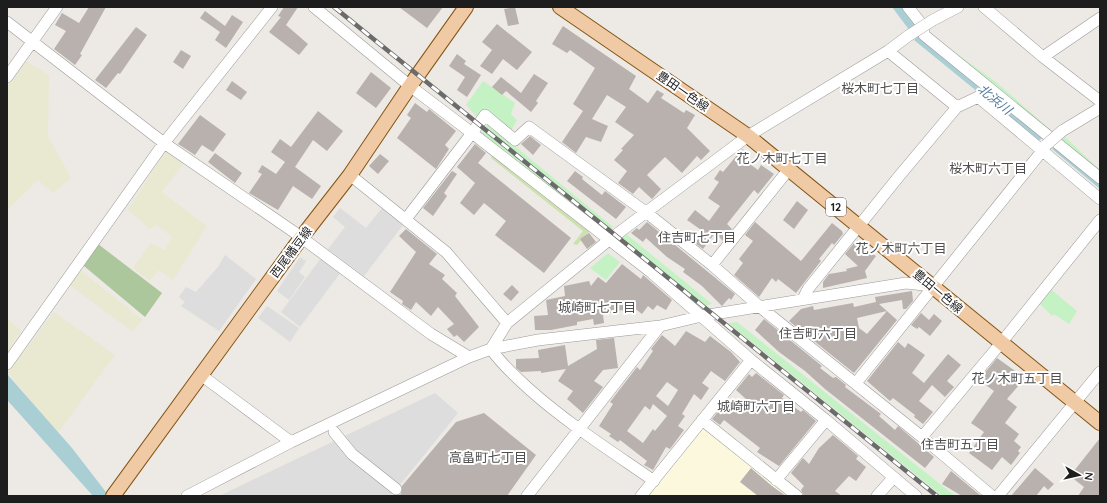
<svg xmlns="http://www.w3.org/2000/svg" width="1107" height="503" viewBox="0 0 1107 503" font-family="Quicksand,'Noto Sans JP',sans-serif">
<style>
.education{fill:#fbf8de}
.farmland{fill:#e9e9d1}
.grass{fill:#cce1af}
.forest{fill:#adc79d}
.park{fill:#c5f2c5}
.parking{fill:#ddd}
.water{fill:#a9cfd5}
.building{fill:#b9b1ad;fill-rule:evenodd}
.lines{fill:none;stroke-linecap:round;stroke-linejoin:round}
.minor-casing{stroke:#9a9a9a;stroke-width:12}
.major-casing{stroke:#835412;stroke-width:16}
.minor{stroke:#fff;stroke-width:11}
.major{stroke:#f0c9a5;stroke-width:14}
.rail-casing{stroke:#6b6b6b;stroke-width:4.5}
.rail{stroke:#fff;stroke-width:3;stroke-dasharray:9;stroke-linecap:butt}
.minor-bridge-casing{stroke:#9a9a9a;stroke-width:12;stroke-linecap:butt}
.minor-bridge{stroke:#fff;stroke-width:11}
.labels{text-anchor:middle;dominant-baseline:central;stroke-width:4;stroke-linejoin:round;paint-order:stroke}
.shield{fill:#fff;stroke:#616161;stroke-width:1}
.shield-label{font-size:11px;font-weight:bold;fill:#1d1d1d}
.street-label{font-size:12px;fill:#1d1d1d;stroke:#fff}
.neighbourhood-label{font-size:13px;fill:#505050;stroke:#fff}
.water-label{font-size:13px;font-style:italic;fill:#527b99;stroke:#fff}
</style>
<rect width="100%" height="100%" fill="#ede9e4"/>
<path class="education" d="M702,424L793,496H643Z"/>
<path class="farmland" d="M26,61L49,75L48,136L71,178L53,193L38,180L7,210V87Z
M167,149L185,161L162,192L207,226L173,280L159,270L150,281L133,268L151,243L165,250L172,237L157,225L150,229L128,210Z
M80,270L143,320L132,331L71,286Z
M54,312L115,355L57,434L8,372Z
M7,319L21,330L7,353Z"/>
<path class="grass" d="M493,154L590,231L577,245L573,244L583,231L491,158Z"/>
<path class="forest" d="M98,244L162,293L145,317L84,266Z"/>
<path class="park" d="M927,32L996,82L1053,132L1047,138L921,34Z
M483,81L515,103L511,114L517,120L511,131L489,111L477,117L466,105Z
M488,124L613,227L605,234L480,136Z
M1063,135L1100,170V179L1054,143Z
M625,233L712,304L698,308L614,240Z
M608,253L620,262L606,280L590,268Z
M1048,287L1077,311L1069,324L1054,314L1052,316L1039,303Z
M737,322L955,496H942L728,323Z"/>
<path class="parking" d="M340,208L366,228L382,208L403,225L364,276L328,249L345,227L333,217Z
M225,255L256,279L219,331L181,306L185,302L179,297L186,287L196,292L218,267Z
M300,257L306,261L299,272L305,277L289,300L277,291Z
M321,258L341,272L300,327L281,312Z
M267,306L299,328L290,342L258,318Z
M435,393L458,413L391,496H219Z"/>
<path class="water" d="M892,7H903L916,25L910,31Z
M921,33L1045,136L1038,141L914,40Z
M1057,144L1100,179V189L1052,149Z
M7,374L72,448L109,496H93L17,411L7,400Z"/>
<path class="building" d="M89,7H106L80,54L82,55L75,65L54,49L66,31L55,25L62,13L79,23Z
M284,7H298L286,25L308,44L299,55L269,32L281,17L278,16Z
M399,7H443L427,28Z
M515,7L519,24L508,26L504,9Z
M205,11L225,26L232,15L243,22L226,48L215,40L220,32L200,18Z
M497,24L532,52L517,70L503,59L492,74L480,66L492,50L482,42Z
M563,26L636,76L629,89L648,103L657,90L664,94L661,98L684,113L686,110L695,115L687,128L710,151L701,160L697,156L682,173L665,157L647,175L661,189L652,199L639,187L633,194L618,183L627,171L614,160L623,150L621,149L634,135L615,122L626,107L607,95L592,119L608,126L601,142L586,137L576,153L562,142L583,111L573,104L595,68L570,50L567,53L552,44Z
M136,27L147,35L120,74L118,73L106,88L95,80Z
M181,50L191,56L183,69L173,62Z
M457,54L466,61L464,64L481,75L467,97L457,90L465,77L449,66Z
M371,72L391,88L376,108L356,93Z
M534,74L548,83L536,101L538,103L531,112L506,91L502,95L492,87L501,77L521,93Z
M232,81L247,92L241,100L226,90Z
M415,103L427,112L429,109L456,131L445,145L449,149L436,169L397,138L411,118L407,115Z
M318,111L343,131L327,151L313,140L295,167L321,186L312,199L293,186L278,210L249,193L262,174L258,172L262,165L276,174L285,162L271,152L280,139L291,147Z
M200,115L226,134L213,152L202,145L195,155L178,144Z
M530,136L541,145L533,155L521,144Z
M475,144L486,153L478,163L571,238L544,273L495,235L506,221L484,203L474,215L460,203L475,183L457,167Z
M742,149L750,155L746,161L758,170L761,165L774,174L758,194L754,190L727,224L732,229L723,241L715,233L703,249L695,243L704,232L687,220L695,210L709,221L720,206L708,198L719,182L714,179L720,170L723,172Z
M215,153L242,173L235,183L208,162Z
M380,154L389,161L378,174L369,166Z
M452,171L457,174L444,193L447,196L433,216L423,208Z
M575,171L583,177L582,179L602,195L605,191L626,207L616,219L567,181Z
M797,201L808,210L794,229L783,220Z
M647,222L735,294L731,300L729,298L722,306L702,286L683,272L685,269L667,257L646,238L643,242L631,233L637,228L639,230Z
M755,222L801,261L832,223L842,231L843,234L834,245L832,243L819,259L821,261L796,293L778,279L776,282L772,278L759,297L734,275L743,263L739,259L753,241L745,235Z
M406,229L437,254L429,264L445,275L442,279L457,293L455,296L479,327L464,342L457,335L454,337L447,329L454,324L438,307L431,316L416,302L411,310L402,304L403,301L390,292L416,252L399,236Z
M589,233L596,242L587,249L580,239Z
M854,243L876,256L865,271L867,278L823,288V282L829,274L847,271L846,269L858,266L845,254Z
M622,264L641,279L643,275L672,300L666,310L657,305L653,310L648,306L642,314L633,307L626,314L622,310L603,315L604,323L594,325L593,319L577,322V325L551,330H535L534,316L548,315L546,300L565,296L564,286L589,281L591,286L598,277L606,283Z
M512,285L519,292L511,301L503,294Z
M912,291L913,301L906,309H903L902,300L879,304L897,320L854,373L789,321L801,309L813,306L814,310L853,303L854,307L876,302L875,297ZM887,311L867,334L859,328L857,318Z
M921,313L929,320L934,314L942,321L930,336L919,327L917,329L911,325Z
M764,319L822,366L820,368L833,378L836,377L846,385L845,387L881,414L879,416L895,430L898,426L934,457L925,468L825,389L805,371L779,352L755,330Z
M686,331L705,342L710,336L731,352L740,362L725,381L711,371L702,383L709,388L701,400L694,394L682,414L685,416L678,426L684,430L670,449L666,447L653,470L644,465L647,461L620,440L618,442L609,436L611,434L599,426L613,404L610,402L637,367L640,370L653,351L651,349L662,335L675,346ZM667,382L678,390L668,406L656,396ZM653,404L667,416L655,431L653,429L643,443L627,431L645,406L650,410Z
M614,338L618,368L603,370L594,381L603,387L583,413L567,399L573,391L558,381L566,369L541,373V371L521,372L516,368V359L539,358L538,350L565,345L568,366L597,349L596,340Z
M898,342L905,348L908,343L925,355L912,373L924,383L948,354L961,365L947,381L954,387L945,397L932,385L919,401L933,412L923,424L914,417L915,415L893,398L890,401L867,381Z
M997,358L1025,378L1007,399L1017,407L1005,423L1019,434L1014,441L1021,447L1018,451L1020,453L1011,465L1002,457L992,470L969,453L984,432L971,423L994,391L979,380Z
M756,373L784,395L782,398L801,412L803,410L816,421L779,466L757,452L760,448L724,420L720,425L712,419L722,407L730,414L746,399L736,390L749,374L752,377Z
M484,413L536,455L507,496H394L401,494L402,486L456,422Z
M833,435L858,456L856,459L866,467L856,481L849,476L835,491L842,496H804L801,490L804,486L791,473L803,458L809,464L819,448Z
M1100,438V496H1078L1084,487L1070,476Z
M751,468L772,486L786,496H758L740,482Z
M1035,468L1054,484L1048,490L1044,486L1036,496H1011Z
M951,471L981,496H962L942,484Z"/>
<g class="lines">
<g class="minor-casing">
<path id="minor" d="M314,7L410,86L472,133L406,219
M908,7L923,26L924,35L1100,178
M984,7L1043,57L1100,101
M933,20L958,7
M7,22L164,143L294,232L431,334L469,357
M888,51L957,107
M1043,57L1100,18
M7,77L57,7
M1062,131L1100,108
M350,175L446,252L507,323
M712,265L789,169
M803,299L808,289L900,175L957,107L978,97L1100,199
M491,349L507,323L609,240L748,136L888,51L908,36
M491,349C502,365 515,376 529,389C567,423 611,451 654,481
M7,364L164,143L272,7
M201,375L291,442
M856,383L1046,146
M702,420L797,496
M334,432L352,454L396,489
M922,437L1001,343L1100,220
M776,480L826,420
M187,496L291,442L469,357L491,349L538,340L660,326L702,316L906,283L933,286
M527,496L660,326
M641,496L751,360
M877,496L893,478
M916,496L826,420L751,360L652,273L472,133L485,115L515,140L529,127L647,213L712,265L760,307L922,437L992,496
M998,496L1100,372"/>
</g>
<g class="major-casing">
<path id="major" d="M560,7L748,136L1100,423
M113,496L301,238L350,175L410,86L466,7"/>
</g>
<use href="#minor" class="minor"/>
<use href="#major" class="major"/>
<g class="rail-casing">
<path id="rail" d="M334,7L937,496"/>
</g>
<use href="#rail" class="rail"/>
<g class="minor-bridge-casing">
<path id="minor-bridge" d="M908,36L933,20
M1046,145L1062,131"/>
</g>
<use href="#minor-bridge" class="minor-bridge"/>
</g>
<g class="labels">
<rect class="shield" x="826" y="198" width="20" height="18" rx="3"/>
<g class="shield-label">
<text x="836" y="207">12</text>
</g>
<g class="street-label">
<text transform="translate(683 91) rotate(35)">豊田一色線</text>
<text transform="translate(291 252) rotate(-53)">西尾幡豆線</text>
<text transform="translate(938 291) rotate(40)">豊田一色線</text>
</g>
<g class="neighbourhood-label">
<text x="880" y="88">桜木町七丁目</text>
<text x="782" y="158">花ノ木町七丁目</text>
<text x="988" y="168">桜木町六丁目</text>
<text x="697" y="237">住吉町七丁目</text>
<text x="901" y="248">花ノ木町六丁目</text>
<text x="597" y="307">城崎町七丁目</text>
<text x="818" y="333">住吉町六丁目</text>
<text x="1017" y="378">花ノ木町五丁目</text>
<text x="756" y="406">城崎町六丁目</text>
<text x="960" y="444">住吉町五丁目</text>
<text x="488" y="457">高畠町七丁目</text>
</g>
<g class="water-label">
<text transform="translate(995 99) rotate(39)">北浜川</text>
</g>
</g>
<rect width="1107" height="503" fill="none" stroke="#1d1d1d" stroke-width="16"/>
<g transform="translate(1079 475) rotate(98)" stroke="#ffffff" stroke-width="3" paint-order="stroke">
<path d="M0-3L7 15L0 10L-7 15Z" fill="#1d1d1d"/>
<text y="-6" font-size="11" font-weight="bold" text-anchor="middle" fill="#1d1d1d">N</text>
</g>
</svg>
